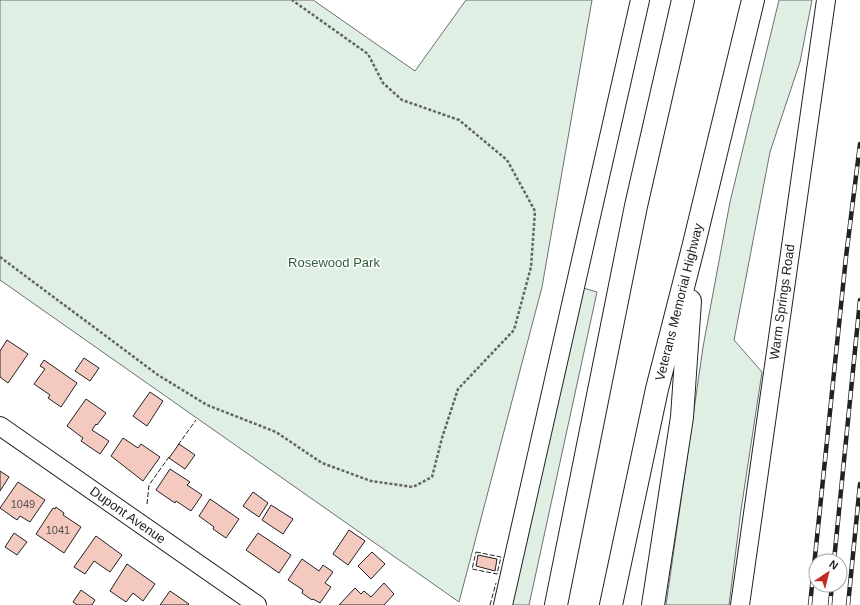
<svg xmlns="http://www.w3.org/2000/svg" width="860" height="605" viewBox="0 0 860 605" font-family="Arial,sans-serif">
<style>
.green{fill:#e0efe3;stroke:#6f6f6f}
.building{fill:#f3c9c0;stroke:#222}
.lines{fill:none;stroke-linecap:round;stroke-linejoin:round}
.minor-casing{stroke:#222;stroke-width:20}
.highway-casing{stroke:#222;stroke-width:24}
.path{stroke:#646464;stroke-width:2.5;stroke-dasharray:3 2;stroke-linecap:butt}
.minor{stroke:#fff;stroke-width:18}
.highway{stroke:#fff;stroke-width:22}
.rail-casing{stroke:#222;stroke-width:4.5}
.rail{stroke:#fff;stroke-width:3;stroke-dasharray:9;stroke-linecap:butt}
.fence{stroke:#222;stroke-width:1;stroke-dasharray:5 2;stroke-linecap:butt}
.labels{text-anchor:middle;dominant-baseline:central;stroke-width:3;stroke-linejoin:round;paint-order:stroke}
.number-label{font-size:11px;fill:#564c4a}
.park-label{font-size:13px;fill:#2f5e38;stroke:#fff}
.street-label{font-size:13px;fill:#222;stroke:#fff}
</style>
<rect width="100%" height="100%" fill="#fff"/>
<path class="green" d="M0,0H313L415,71L466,0H592L542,287L459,602L0,280Z
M779,0H812L800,62L770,152L734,340L762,372L741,510L729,605H666L703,347L730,202Z
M580,287L597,292L529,605H511Z"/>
<path class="building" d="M7,340L28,354L8,383L0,377V351Z
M84,358L99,368L90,381L75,371Z
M44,360L77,383L61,407L48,398L50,395L34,384L45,369L40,366Z
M150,392L163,401L147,426L133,416Z
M86,399L106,413L97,425L96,424L92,430L109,441L100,454L81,441L83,438L67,426Z
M123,438L138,448L141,444L160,457L143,481L111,456Z
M179,444L195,455L185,469L169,458Z
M170,469L190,482L187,485L202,495L191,511L176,501L175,503L156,490Z
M0,471L9,477L0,491Z
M18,482L45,500L30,522L20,516L17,520L0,508Z
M253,492L268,503L259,517L243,506Z
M210,499L239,519L226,538L213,529L214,527L199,516Z
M271,505L293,519L283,534L262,520Z
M56,507L64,513L63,515L81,527L64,553L36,534L53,508L55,509Z
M349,530L365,541L348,565L333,554Z
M14,533L27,542L17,555L5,547Z
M258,533L291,555L279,573L246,550Z
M96,536L122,555L110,572L94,561L85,574L74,567Z
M372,552L385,564L371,579L358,566Z
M478,555L497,559L495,571L476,566Z
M302,559L319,571L323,565L333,572L325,583L331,587L320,603L313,599L312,600L302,593L303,590L288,580Z
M127,564L155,584L143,601L133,593L126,602L110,591Z
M384,583L394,594L384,605H339L355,588L361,594L364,591L371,597Z
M81,590L95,600L92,605H77L73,602Z
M170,591L189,604L188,605H160Z"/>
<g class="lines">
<g class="minor-casing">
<path id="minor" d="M0,426L257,605
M503,605L640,0
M740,605L826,0"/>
</g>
<g class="highway-casing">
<path id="highway" d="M556,605L636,206L683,0
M611,605L657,389L693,248L753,0
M653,605L682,417L690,301"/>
</g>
<path class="path" d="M0,257L158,375L207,405L276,432L322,463L371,481L413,487L432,477L442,438L458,389L514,330L531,267L535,211L507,160L459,120L402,100L383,83L368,54L292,0"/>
<use href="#minor" class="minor"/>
<use href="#highway" class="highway"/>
<g class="rail-casing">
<path id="rail" d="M834,561L860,300
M810,605L846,257L860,144
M830,605L832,585
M848,605L860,484"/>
</g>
<use href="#rail" class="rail"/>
<path class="fence" d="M178,445L196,420
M147,504L149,485L169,457
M476,552L501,557L497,574L472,569Z
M490,605L496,583"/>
</g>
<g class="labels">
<g class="number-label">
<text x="23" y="504">1049</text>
<text x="58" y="530">1041</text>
</g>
<g class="park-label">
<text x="334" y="262">Rosewood Park</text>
</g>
<g class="street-label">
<text transform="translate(679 302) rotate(-76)">Veterans Memorial Highway</text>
<text transform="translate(782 302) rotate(-82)">Warm Springs Road</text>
<text transform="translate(128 515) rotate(35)">Dupont Avenue</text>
</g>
</g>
<g transform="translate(828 573) rotate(35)"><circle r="19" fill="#ffffff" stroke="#a7a7a7"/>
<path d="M0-3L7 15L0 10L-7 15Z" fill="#c62828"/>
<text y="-6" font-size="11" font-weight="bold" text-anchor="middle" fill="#222222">N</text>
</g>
</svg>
